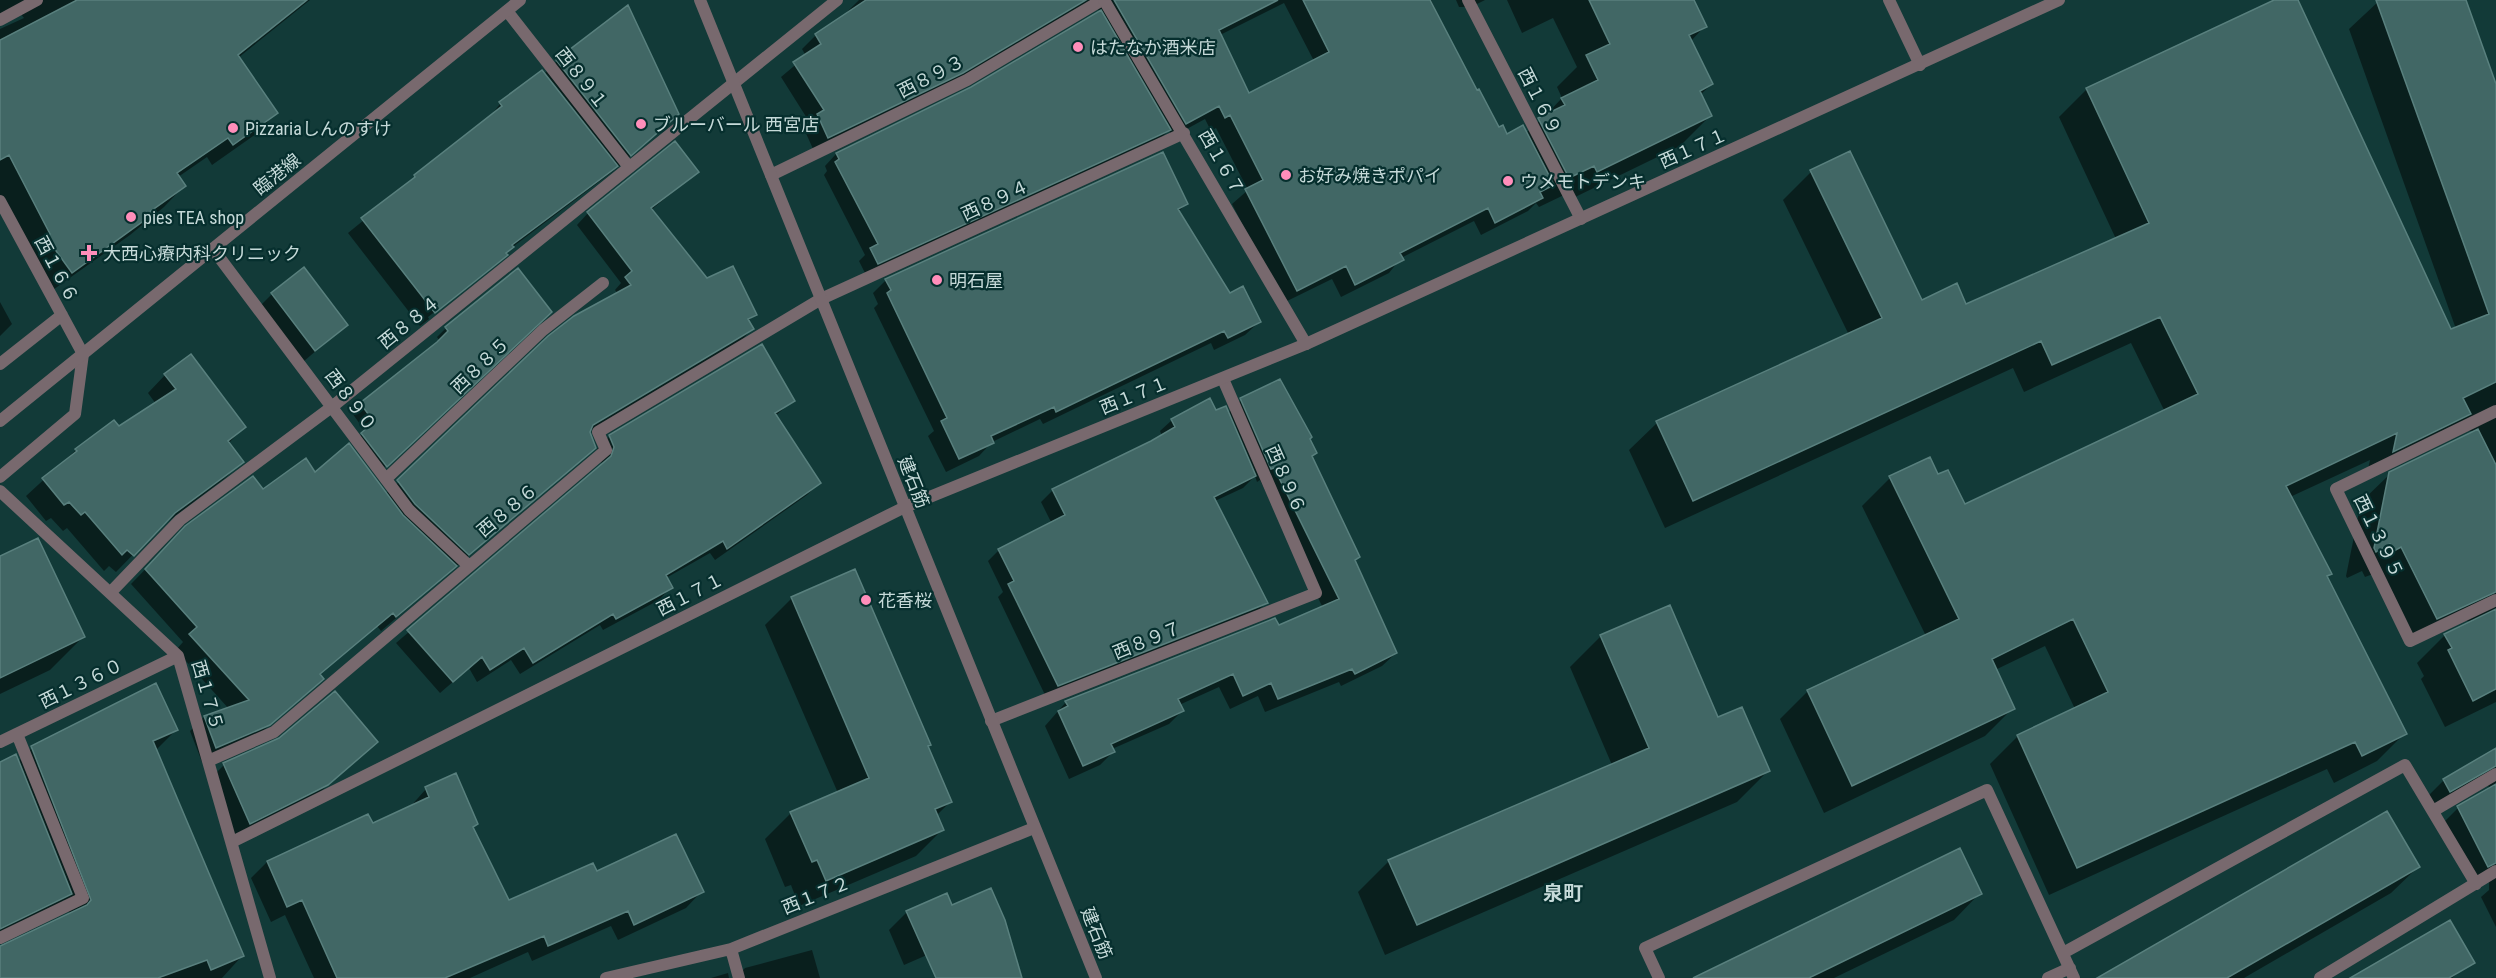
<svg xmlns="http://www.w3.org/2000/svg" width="2496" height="978" viewBox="0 0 2496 978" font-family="'Roboto Condensed','Noto Sans JP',sans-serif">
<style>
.shadow{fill:#0007;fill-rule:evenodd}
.building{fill:#416765;stroke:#59807e;stroke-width:1.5}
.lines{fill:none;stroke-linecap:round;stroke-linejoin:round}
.service{stroke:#78696e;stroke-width:12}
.minor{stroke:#78696e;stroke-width:12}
.tertiary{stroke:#78696e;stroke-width:12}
.poi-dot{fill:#ff8eba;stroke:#062f2e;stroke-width:2}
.labels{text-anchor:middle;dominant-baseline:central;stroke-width:4.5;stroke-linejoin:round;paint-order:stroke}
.poi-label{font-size:18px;fill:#c6dad9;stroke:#062f2e;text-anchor:start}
.street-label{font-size:18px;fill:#c6dad9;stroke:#062f2e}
.neighbourhood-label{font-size:20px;font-weight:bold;fill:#c6dad9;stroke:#062f2e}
</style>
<rect width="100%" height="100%" fill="#123a38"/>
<path class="shadow" d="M0,0H310L238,58L276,113L256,134L212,165L207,157L178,177L184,186L164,207L130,235L50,292L0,199V29L24,18L20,13L0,19Z
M859,0H1431L1476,92L1499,129L1506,136L1526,133L1543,118L1562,98L1557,87L1577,67L1553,18L1522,33L1507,0H1692L1705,26L1691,41L1712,84L1700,95L1710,116L1680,146L1567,201L1564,195L1539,207L1536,203L1528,211L1481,235L1474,221L1401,258L1389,273L1341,297L1332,279L1283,303L1232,204L1248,190L1216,128L1211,131L1205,119L1172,137L1169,130L1157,142L866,275L859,261L865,255L824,175L827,171L825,166L836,154L972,88L1100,13L1098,9L814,151L804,129L810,123L781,77L806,56L802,49L816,35L841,18ZM1284,3L1314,61L1249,95L1220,35Z
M1456,0H1485L1471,7H1459Z
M2278,0H2296L2451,331L2456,329L2349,29L2380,0H2465L2496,88V702L2445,727L2421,679L2424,676L2417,663L2445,635L2472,622L2463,620L2409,646L2373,574L2365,577L2362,571L2347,578L2346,576L2361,502L2390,474L2476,431H2463L2366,478L2370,460L2290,497L2330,573L2326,578L2405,733L2377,761L2334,783L2327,769L2049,895L1990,764L2018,736L2075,709L2045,646L1995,670L2013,708L1985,736L1824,813L1780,719L1808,691L1926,636L1862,506L1890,478L1938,476L1964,506L2165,412L2131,343L2024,392L2013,368L1665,528L1629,450L1657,423L1849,335L1783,200L1811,172L1921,301L1966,306L2116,239L2059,117L2087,89Z
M627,8L678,114L616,169L510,249L493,267L428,317L429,319L420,326L348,233L488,119L500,104L544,74L557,61Z
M697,172L651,210L707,280L755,314L748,321L752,329L741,341L588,432L582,459L381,631L377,626L319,675L322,679L308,693L253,739L202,762L190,731L204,717L229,709L176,650L183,642L131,584L171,543L263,491L315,474L385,494L618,294L615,290L621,283L577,225L588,213Z
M1186,204L1178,212L1229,295L1259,322L1245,335L1214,350L1211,343L1043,424L1040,419L992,442L979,456L946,472L928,436L934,431L874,308L878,304L873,293L886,280Z
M272,294L346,325L296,368L254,312Z
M0,302L12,324L0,336Z
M541,321L377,474L353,443L365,431L352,413L361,404L439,340L437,337L446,328Z
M761,346L793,401L775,416L819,483L807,495L715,560L710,553L666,578L671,587L659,600L603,630L600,625L520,674L511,660L477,682L469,668L440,693L396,643L600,468L602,460L597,449L609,437Z
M165,375L244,427L228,444L242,462L224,479L158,529L116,572L109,566L104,571L67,528L63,531L51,518L46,521L26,496L76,450L114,422L119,428L156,404L148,393Z
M1241,400L1308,439L1315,453L1311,458L1396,653L1382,666L1341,686L1339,682L1265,712L1258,696L1230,709L1219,687L1179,705L1182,711L1169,724L1112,749L1113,752L1100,765L1069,779L1045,726L1066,702L1278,627L1323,608L1260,480L1257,482L1255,476L1243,488L1215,501L1266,603L1254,614L1046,697L998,597L1003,592L988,561L999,550L1052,524L1041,502L1053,490L1162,436L1160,431L1172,420L1216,412L1227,414Z
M0,557L83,637L50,670L0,694Z
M792,598L927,747L950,802L936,816L942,830L916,856L799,906L791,885L785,887L765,839L791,813L838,793L765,625Z
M1601,636L1718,719L1768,771L1737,802L1385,955L1358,892L1389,861L1612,765L1570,667Z
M176,730L156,750L242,956L222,978H0V951L70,915L64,900L55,909L0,936V763L18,762L32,748Z
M376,742L310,801L234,839L208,781L224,765Z
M2496,750V927L2481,897L2489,890V882L2481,877L2472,880L2443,823L2458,808L2489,789L2488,784L2434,806L2429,795L2444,780Z
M426,789L476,824L472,828L508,902L596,873L702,891L686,908L618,940L611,926L532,961L528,952L470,978H314L285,915L271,922L251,878L267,862L372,825L410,807Z
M2418,867L2391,893L2244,978H2106Z
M1980,893L1954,920L1834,978H1697Z
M952,909L1021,978H960L943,948L904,965L889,930L907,912Z
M812,950L820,978H736L745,968Z
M2472,961L2452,978H2355Z
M728,973L729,978H711Z"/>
<path class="building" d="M77,0H307L238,55L278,113L233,145L228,138L177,173L186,186L151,211L153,214L72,273L46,237L50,234L9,155L0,160V40Z
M866,0H1086L963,73L828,138L817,114L824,110L793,62L821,44L815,34Z
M1114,0H1278L1219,30L1249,93L1329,52L1303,0H1430L1477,90L1479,89L1499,127L1503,125L1507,134L1523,125L1554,185L1540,192L1543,198L1495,223L1488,208L1400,253L1404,260L1355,285L1346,266L1297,291L1245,189L1263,180L1230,115L1225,118L1219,106L1186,124Z
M1589,0H1694L1707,27L1689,35L1713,84L1700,91L1712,116L1597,172L1594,166L1569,178L1538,118L1565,105L1561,98L1598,80L1586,55L1610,44Z
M2274,0H2298L2451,329L2489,314L2376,0H2466L2496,84V382L2463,398L2471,414L2393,452L2397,433L2286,486L2332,574L2327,576L2407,734L2362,756L2355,742L2077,868L2017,735L2108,692L2073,619L1992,659L2015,709L1852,786L1807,690L1959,619L1889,476L1930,457L1938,474L1948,470L1965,504L2198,394L2160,317L2052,365L2041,341L1693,501L1656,421L1882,318L1810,170L1850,151L1922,300L1957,283L1966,304L2149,223L2086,88Z
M628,5L679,114L631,156L556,60Z
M1101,10L1171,130L878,264L870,248L878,244L835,162L839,159L836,153L971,87Z
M542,70L618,166L512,245L514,247L506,253L508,255L435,313L361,218L415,177L414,175L502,106L499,102Z
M675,141L699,172L651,208L707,278L733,266L757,315L748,319L754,329L593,425L590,432L596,448L469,555L415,504L397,480L548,336L574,316L631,285L625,277L632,271L587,212Z
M1163,152L1188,204L1178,209L1230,293L1243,286L1261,322L1228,338L1224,331L1056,412L1054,407L991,436L994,443L959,459L941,421L947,418L887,293L891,290L885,279Z
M304,267L348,325L315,351L271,293Z
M518,268L552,312L387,467L361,433L374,422L360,403L437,342L448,331L445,327Z
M762,344L795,401L775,413L821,483L727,549L723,541L666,575L673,588L616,619L613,614L533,663L524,648L490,670L482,657L453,682L407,630L611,456L614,447L609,435Z
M191,354L246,427L228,441L244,462L175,513L134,556L127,550L122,555L85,512L81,515L69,502L64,505L42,478L77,451L75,449L114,420L119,426L176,389L164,374Z
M1280,379L1312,437L1310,439L1317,453L1312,456L1360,557L1355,560L1397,653L1355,674L1352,669L1278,699L1271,683L1243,696L1233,674L1178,699L1184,711L1111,744L1115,752L1083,766L1058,711L1068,706L1065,701L1275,618L1279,625L1339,599L1274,468L1271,469L1240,398Z
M1210,398L1216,410L1226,406L1256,476L1214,497L1268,603L1058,686L1008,584L1014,581L998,549L1065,515L1052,489L1151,441L1175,427L1171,419Z
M2478,429L2496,465V592L2437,619L2401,547L2394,551L2390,544L2376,552L2374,548L2389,472Z
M349,443L403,515L457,566L396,617L393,613L320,674L324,679L270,725L216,748L204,716L249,700L189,634L197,627L145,569L185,526L253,476L263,489L306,458L315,472Z
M38,538L85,637L0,678V556Z
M855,569L931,745L928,746L952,802L935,809L944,830L826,881L817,860L812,862L790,812L869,778L791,597Z
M1670,605L1718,717L1742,707L1770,771L1417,925L1388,860L1649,748L1600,635Z
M2496,609V689L2473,701L2448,650L2452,648L2444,634Z
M156,683L178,730L153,741L244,956L211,970L207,960L158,978H0V946L87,905L91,900L31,746Z
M335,691L378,742L328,785L250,824L223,763L279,738Z
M2496,748V766L2450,792L2443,779Z
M16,754L72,894L0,929V762Z
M456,773L478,824L473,827L509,900L593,863L597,871L676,834L704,892L634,925L628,911L548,946L544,936L445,978H337L302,900L287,907L267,861L368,814L373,823L429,797L425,787Z
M2496,784V863L2488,867L2457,806Z
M2387,811L2420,867L2227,978H2097Z
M1960,848L1982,894L1809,978H1693Z
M991,888L1005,920L1022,978H936L906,911L947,893L952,905Z
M2450,920L2475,963L2449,978H2350Z"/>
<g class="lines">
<path class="service" d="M507,11L629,167
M771,175L967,80L1102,0"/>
<path class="minor" d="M1104,0L1306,344
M1468,0L1581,219
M1889,0L1920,65
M0,20L37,0
M0,201L83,354L75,414L0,477
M213,249L409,510L469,566
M0,364L62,315
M2496,411L2336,489L2410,641L2496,600
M387,478L543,330L603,283
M0,491L178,656L270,978
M110,593L180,520L333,406L837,0
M991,721L1316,593L1223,379
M0,742L178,656
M208,761L274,732L606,450L598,432L821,299L1184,133
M2433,811L2496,774
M232,842L905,507
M0,938L83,898L17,734
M731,949L739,978
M2063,953L2405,765L2476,884
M606,978L731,949L1034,828
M1659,978L1645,948L1987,790L2074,978
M2048,978L2070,968
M2320,978L2496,871"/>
<path class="tertiary" d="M700,0L1096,978
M0,421L520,0
M905,507L1306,344L2059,0"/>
</g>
<g class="poi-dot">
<circle cx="1078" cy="47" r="6"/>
<circle cx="641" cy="124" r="6"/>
<circle cx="233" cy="128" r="6"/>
<circle cx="1286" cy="175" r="6"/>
<circle cx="1508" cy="181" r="6"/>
<circle cx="131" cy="217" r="6"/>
<path d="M86 244h6v6h6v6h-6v6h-6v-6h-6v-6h6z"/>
<circle cx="937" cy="280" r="6"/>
<circle cx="866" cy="600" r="6"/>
</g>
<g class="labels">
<g class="poi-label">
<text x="1090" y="47">はたなか酒米店</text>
<text x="653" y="124">ブルーバール 西宮店</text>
<text x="245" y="128">Pizzariaしんのすけ</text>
<text x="1298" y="175">お好み焼きポパイ</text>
<text x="1520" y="181">ウメモトデンキ</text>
<text x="143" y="217">pies TEA shop</text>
<text x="103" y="253">大西心療内科クリニック</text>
<text x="949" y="280">明石屋</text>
<text x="878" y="600">花香桜</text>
</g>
<g class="street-label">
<text transform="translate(931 76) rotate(-27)">西８９３</text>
<text transform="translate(582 78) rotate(52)">西８９１</text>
<text transform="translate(1540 101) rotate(63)">西１６９</text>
<text transform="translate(1693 148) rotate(-24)">西１７１</text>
<text transform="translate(1222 162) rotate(60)">西１６７</text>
<text transform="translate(277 174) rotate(-39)">臨港線</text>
<text transform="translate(995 200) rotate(-25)">西８９４</text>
<text transform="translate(57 269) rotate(62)">西１６６</text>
<text transform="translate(409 322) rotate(-39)">西８８４</text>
<text transform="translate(480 365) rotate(-44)">西８８５</text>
<text transform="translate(1134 395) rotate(-22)">西１７１</text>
<text transform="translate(351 400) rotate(53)">西８９０</text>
<text transform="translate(1286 479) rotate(66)">西８９６</text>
<text transform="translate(914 482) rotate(68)">建石筋</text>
<text transform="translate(507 510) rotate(-40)">西８８６</text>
<text transform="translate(2379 536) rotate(64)">西１３９５</text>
<text transform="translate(690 594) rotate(-27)">西１７１</text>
<text transform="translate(1147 640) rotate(-22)">西８９７</text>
<text transform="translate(81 683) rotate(-26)">西１３６０</text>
<text transform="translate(208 695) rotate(74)">西１７５</text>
<text transform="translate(816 895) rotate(-22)">西１７２</text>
<text transform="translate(1097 933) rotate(68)">建石筋</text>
</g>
<g class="neighbourhood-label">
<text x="1563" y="893">泉町</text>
</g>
</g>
</svg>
